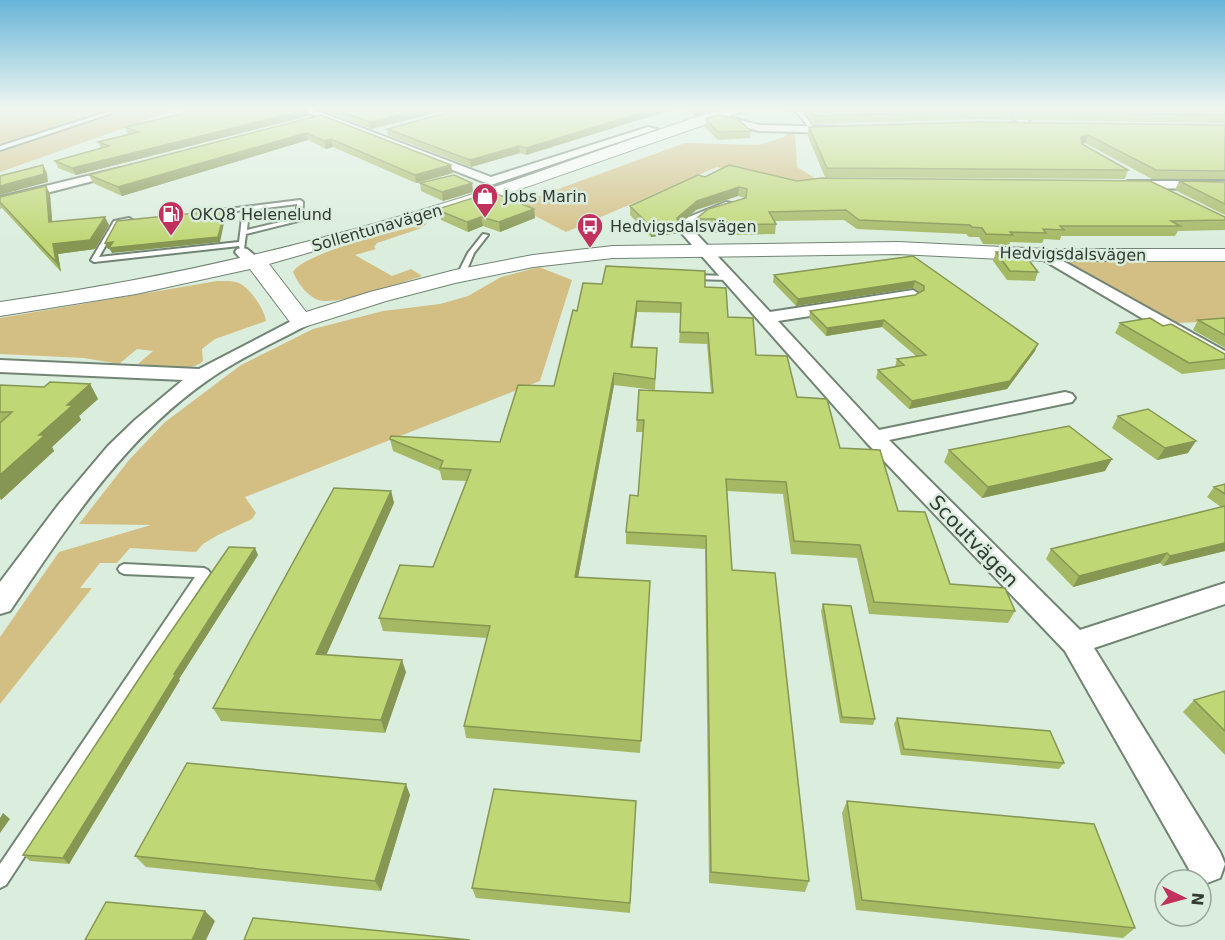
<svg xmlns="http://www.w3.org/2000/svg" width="1225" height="940" viewBox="0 0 1225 940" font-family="'DejaVu Sans',sans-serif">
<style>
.green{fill:#d3bf84}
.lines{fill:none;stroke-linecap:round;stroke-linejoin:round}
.lane-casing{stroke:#728474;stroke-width:4}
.street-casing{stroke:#728474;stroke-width:4}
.secondary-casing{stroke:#728474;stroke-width:2}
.lane{fill:#fff;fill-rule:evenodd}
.street{fill:#fff;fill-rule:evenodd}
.secondary{fill:#fff;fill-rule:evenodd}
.wall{fill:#a5b965}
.shaded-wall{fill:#869653}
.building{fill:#c0d776;stroke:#869653;stroke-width:1.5}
.labels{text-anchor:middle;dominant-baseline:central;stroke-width:5;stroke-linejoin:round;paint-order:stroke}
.far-poi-label{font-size:16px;fill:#333a34;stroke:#dbeedd;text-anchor:start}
.far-street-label{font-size:16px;fill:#333a34;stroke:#dbeedd}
.street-label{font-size:20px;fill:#333a34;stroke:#dbeedd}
</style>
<rect width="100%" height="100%" fill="#dbeedd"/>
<path class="green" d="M0,109H178L0,172Z
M795,132L797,167L829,187L761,178L717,167L566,232L514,205L685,143L759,145L784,137L788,133Z
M428,223L419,229L377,243L374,247L376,249L355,255L392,276L411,269L422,276L420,277C398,283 338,306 318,300C307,296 297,282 293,272C304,252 402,230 428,223Z
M1062,261H1225V321L1176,323Z
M539,267L572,280L540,381L245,497L256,513L252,519L218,535L203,544L196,552L130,548L117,563H100L80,588H92L0,704V637L59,552L151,525L79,524L129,460L165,422L241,365L313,329L383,311L440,304L468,296L501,277Z
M217,281C224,281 234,280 241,284C251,290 265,310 266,321L215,339L202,349L203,361C189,374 156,366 138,364L153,351L137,349L119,364L84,358L0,354V318Z"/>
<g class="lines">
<g class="lane-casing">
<path id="lane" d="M117,109H124L0,150V146Z
M790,109L802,111L816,132H812L798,113Z
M300,200L303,202L302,220L246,234L244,249H240L239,246L94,262L91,260L114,221L129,218L132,220L118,224L99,257L239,242L243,210L213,214L210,212L211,211ZM297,204V218L247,230L249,210Z
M483,234L488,235L474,253L464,277H458L457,275L468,253Z
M690,275L729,276L733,278L729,280L693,279H690Z
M124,564L204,568L208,570L210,573L6,885L0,888V864L195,577L124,574L120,572L118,569L120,566Z"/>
</g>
<g class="street-casing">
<path id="street" d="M298,109H312L491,177L648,127L657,129L491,185Z
M999,109H1011L1034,125L1025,127Z
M715,113L759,125L837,127L842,130L837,133L759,131L712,118L710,116Z
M120,168L124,169V173L0,205V197Z
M1128,181H1225V189L1124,188L1122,185Z
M726,202L731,203L732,206L731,209L694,225L692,229L770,312L913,290L921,295L913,300L778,321L879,430L1065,392L1072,394L1075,398L1072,402L889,440L1080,630L1225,583V604L1094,648L1220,852L1225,864L1220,878L1207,883L1194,878L1065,651L866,442L678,229L684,219Z
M242,248L247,249L263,262L261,265C251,268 241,260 235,252L237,249Z
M1045,251L1225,351V365L1218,363L1040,258L1038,255Z
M301,316L307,317L310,321L307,325C274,343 239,358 208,380C123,439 67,527 10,611L0,614V582L59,504L108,446L135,420L183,380L0,372V360L199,369Z"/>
</g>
<g class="secondary-casing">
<path id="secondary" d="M722,109H743L741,112L475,205L269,264L306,312L370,292L455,270L533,255L613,246L898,242L1045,249H1225V261H1045L898,254L613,258L533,267L455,283L386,301L301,328L293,326L250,269L136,294L0,316V302C158,280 312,245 464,197C551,169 636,136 722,109Z"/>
</g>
<use href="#lane" class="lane"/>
<use href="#street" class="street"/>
<use href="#secondary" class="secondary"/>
</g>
<path class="wall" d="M182,109H304L306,110L308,116L76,175L58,168L55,161L101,148L98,142L130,135L127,133L125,127L189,112L182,111Z
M319,109H450L371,129Z
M674,109L526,155L520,153L471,167L388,135L387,129Z
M688,109H715L694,116Z
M801,109H1225V123L976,119L813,124L804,110Z
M321,115L453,173L416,183L333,147L326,149L308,140L122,196L93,183L89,175Z
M706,119L751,131L750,138L718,140L705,127Z
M1225,125V179H1152L1085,143L1082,144L1128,170L1125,179L825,177L807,134L809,127Z
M705,177L797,181L1225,217V230L1178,231L1175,236H1061L1060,240L1044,239L1042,243L1010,242L1009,245L983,244L979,237H969L966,234L857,229L844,220L775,221L776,224L775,234L734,235L733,232L715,233L714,229H695L696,219L745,198L738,196L696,210L679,225V233L651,237L630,215V206Z
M1179,181L1225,182V215L1175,190Z
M420,183H472L473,192L443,201L421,191Z
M46,186L50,194L52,222L109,225L95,249L58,254L61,272L2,208L0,209V197Z
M534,209L535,218L500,232L483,226L468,232L441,220L440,211Z
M996,252L1038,272L1035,281L1007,280L993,261Z
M913,256L1035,351L1007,389L909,409L876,378L878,370L895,367L897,359L916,356L882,327L826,336L809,318L810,311L915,295L920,292L913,288L796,306L773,282L774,275Z
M705,287L756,355L797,397L840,448L898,511L950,584L1015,611L1008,623L869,614L857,558L791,554L783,494L727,491L732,570L809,881L805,892L709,883L705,549L626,544V532L638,496L643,432H636L637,420L711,393L707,344L679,343L681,313L637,312L632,347L657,348L655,390L614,385L578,577L650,581L640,753L466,738L464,726L487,638L383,631L379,618L433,567L467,481L442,480L440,471L393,451L390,439L500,442L554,386L577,311Z
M1225,318V348L1193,330L1198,320Z
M1120,323L1163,326L1225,354V369L1182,374L1115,333Z
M90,384L98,399L79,416L81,420L52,447L54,451L1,500L0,499V385L44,387Z
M1118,416L1188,453L1157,460L1112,428Z
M949,450L1105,471L982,498L944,462Z
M1225,484V551L1163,566L1160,563L1073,587L1046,559L1051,549L1221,507L1207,497L1214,487Z
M391,491L394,503L326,655L406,672L385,733L221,721L213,708Z
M258,555L179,679L180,680L69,864L30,861L23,855Z
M823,604L875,719L873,725L840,723L821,611Z
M1225,691V755L1183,712L1194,700Z
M897,718L1064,763L1059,769L901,755L894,724Z
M410,795L381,891L146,867L135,856Z
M636,801L630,913L476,898L472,888Z
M847,801L1135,928L1123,938L856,910L842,813Z"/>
<path class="shaded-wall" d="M424,109H450L371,129L370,122Z
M654,109H674L526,155V148Z
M695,109H715L694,116Z
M306,110L308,116L76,175L72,168Z
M306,133L308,140L122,196L118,187Z
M1088,135L1085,143L1078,145L1081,137Z
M331,139L333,147L326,149L324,141Z
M519,146L520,153L471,167L470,160Z
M43,165L47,173L48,182L0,195V186Z
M451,165L453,173L416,183L415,175Z
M472,183L473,192L443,201L442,192Z
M46,186L50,194L53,231L49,222Z
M739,187L738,196L696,210L679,225V233L651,237V227L677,218L697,201Z
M534,209L535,218L500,232L499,222Z
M225,210L226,214L220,242L112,253L109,248Z
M105,217L109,225L95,249L58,254L61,272L56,262L53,244Z
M481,217L483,226L468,232L467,222Z
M113,242L115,247L107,248L105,243Z
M915,281L913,288L796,306L798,299Z
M637,301V312L631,358V347Z
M884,320L882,327L826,336L827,328Z
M1038,344L1035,351L1007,389L909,409L912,401Z
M614,373V385L576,589L575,577Z
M90,384L98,399L79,416L81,420L52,447L54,451L1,500L0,497V475L39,435L67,405Z
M1196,441L1188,453L1157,460L1165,448Z
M1112,459L1105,471L982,498L988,487Z
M391,491L394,503L321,667L316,654Z
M1225,543V551L1163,566L1170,556Z
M255,548L258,555L179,679L180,680L69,864L63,858L174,674Z
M1167,553L1160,563L1073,587L1079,576Z
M402,660L406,672L385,733L381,720Z
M406,784L410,795L381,891L375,881Z
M3,813L10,819L0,833V818Z
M205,911L215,921L206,940H192Z"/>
<path class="building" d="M196,109H304L306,110L72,168L55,161L109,146L98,142L139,132L125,127L199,110Z
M334,109H424L370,122Z
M460,109H654L526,148L519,146L470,160L387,129Z
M810,109H1225V115L978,111L814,116Z
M321,115L451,165L415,175L331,139L324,141L306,133L118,187L89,175Z
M719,115L739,120L751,131L718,132L706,119Z
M978,122L1225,125V171L1156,170L1088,135L1081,137L1082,144L1128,170L827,168L809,127Z
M43,165L44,174L0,186V176Z
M729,165L797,181L822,178L1150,181L1225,217V220L1171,221L1180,226H1060L1064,230L1043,229L1046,233L1010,232L1013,235L986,234L982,228L972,227L970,225L859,220L846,210L769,212L776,224L735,225L734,222L716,223L715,219H696L708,209L746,198L747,189L739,187L697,201L677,218L679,224L651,227L630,206L698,175L705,177Z
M454,175L472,183L442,192L420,183Z
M1179,181L1225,182V204Z
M46,186L49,222L105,217L90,240L53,244L56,262L0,202V197Z
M492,192L534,209L499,222L481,217L467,222L440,211L441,208Z
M225,210L218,237L109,248L113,242L105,243L117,221Z
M996,252L1024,254L1038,272L1010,271Z
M913,256L1038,344L1010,381L912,401L878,370L904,365L897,359L926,355L884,320L827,328L810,311L915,295L924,290V286L915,281L798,299L774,275Z
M606,266L705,271V287L726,288L728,317L753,318L756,355L787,356L797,397L827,399L840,448L880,450L898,511L925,512L950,584L1005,588L1015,611L874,602L860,545L794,541L786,482L726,479L732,570L775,573L809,881L711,872L706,536L626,532L630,495L638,496L644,420H637L639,390L713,393L708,333L680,332L681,303L637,301L631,347L657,348L655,379L614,373L575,577L650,581L641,741L464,726L490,626L379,618L400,565L433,567L471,470L440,468L443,461L390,439L391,436L500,442L518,385L554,386L573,310L577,311L583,283L602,284Z
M1150,318L1163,326L1171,324L1225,354V359L1189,363L1120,323Z
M1225,318V335L1198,320Z
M50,382L90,384L67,405H73L39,435H45L0,475V423L12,412H0V385L44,387Z
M1148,409L1196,441L1165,448L1118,416Z
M1069,426L1112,459L988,487L949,450Z
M1225,484V494L1214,487Z
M334,488L391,491L316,654L402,660L381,720L213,708Z
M1225,506V543L1170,556L1167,553L1079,576L1051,549Z
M229,547L255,548L174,674H176L63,858L23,855L148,665Z
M823,604L851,606L875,719L842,717Z
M1225,691V731L1194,700Z
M897,718L1050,731L1064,763L904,749Z
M187,763L406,784L375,881L135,856Z
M494,789L636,801L630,903L472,888Z
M847,801L1094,824L1135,928L862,900Z
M106,902L205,911L192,940H85Z
M253,918L470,940H244Z"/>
<linearGradient id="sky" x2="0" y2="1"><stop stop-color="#67b4d8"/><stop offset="0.45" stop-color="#eff7f0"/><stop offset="1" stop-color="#eff7f0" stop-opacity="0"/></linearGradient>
<rect width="1225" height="241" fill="url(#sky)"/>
<defs>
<g id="shop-pin" transform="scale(1.35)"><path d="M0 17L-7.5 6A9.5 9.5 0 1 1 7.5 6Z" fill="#c0315e" stroke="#dbeedd"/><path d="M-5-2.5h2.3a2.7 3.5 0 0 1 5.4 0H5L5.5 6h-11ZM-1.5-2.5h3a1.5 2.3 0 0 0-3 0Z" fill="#fff"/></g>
<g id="fuel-pin" transform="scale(1.35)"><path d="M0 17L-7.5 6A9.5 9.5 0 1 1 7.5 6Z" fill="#c0315e" stroke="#dbeedd"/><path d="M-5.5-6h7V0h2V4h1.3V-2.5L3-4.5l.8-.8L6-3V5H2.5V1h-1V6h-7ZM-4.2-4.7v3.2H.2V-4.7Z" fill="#fff"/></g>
<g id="bus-pin" transform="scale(1.35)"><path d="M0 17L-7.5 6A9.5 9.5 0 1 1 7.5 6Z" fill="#c0315e" stroke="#dbeedd"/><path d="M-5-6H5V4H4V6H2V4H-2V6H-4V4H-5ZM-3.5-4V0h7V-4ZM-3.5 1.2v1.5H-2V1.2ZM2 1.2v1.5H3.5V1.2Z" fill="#fff"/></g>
</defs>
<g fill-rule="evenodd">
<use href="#shop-pin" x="485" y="196"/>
<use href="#fuel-pin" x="171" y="214"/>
<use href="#bus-pin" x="590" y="226"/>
</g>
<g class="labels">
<g class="far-poi-label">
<text x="504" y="196">Jobs Marin</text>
<text x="190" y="214">OKQ8 Helenelund</text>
<text x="610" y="226">Hedvigsdalsvägen</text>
</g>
<g class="far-street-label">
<text transform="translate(377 228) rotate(-16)">Sollentunavägen</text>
<text transform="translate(1073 254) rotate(1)">Hedvigsdalsvägen</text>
</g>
<g class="street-label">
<text transform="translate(974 541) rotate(46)">Scoutvägen</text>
</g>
</g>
<g transform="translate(1183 898) rotate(95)"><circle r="28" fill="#dbeedd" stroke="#98a699" stroke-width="1.5"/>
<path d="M0-4.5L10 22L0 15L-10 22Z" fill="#c0315e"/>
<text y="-9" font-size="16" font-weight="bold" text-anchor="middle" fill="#333a34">N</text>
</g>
</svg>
